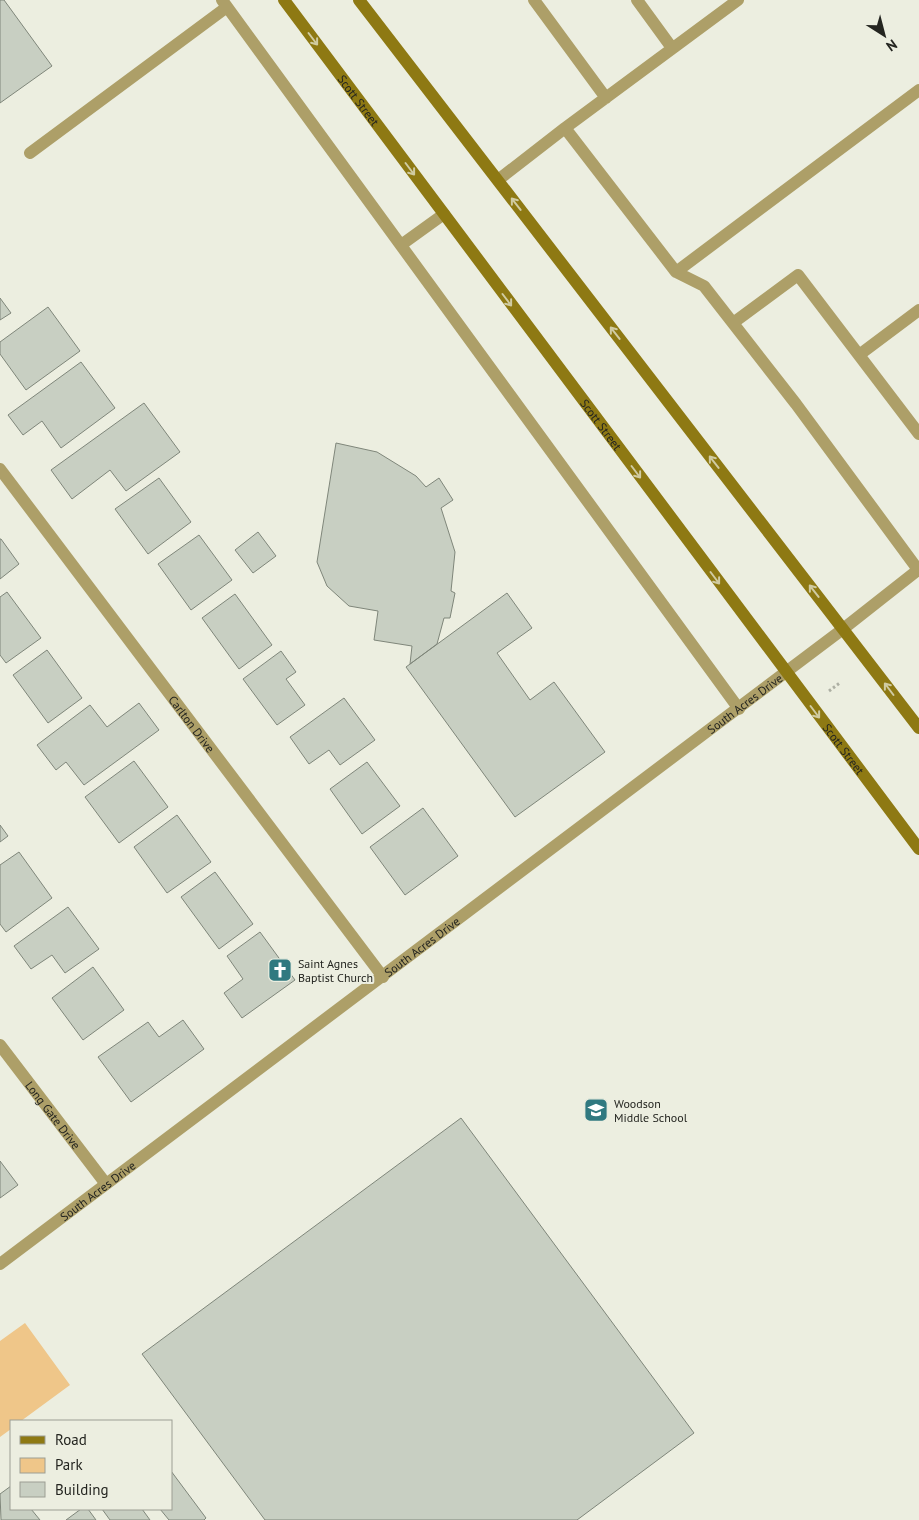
<svg xmlns="http://www.w3.org/2000/svg" width="919" height="1520" viewBox="0 0 919 1520" font-family="'PT Sans',sans-serif">
<style>
.green{fill:#efc689}
.building{fill:#c8cfc2;stroke:#7f867a}
.lines{fill:none;stroke-linecap:round;stroke-linejoin:round}
.path{stroke:#adafa3;stroke-width:3;stroke-dasharray:2.5 2.5;stroke-linecap:butt}
.lane{stroke:#ad9f68;stroke-width:12}
.street{stroke:#ad9f68;stroke-width:12}
.secondary{stroke:#8e7913;stroke-width:12}
.oneway{stroke:#d0cba2}
.labels{text-anchor:middle;dominant-baseline:central;stroke-width:4;stroke-linejoin:round;paint-order:stroke}
.street-label{font-size:12px;fill:#242520;stroke:#eceee0}
.poi-label{font-size:12px;fill:#242520;stroke:#eceee0;text-anchor:start}
</style>
<rect width="100%" height="100%" fill="#eceee0"/>
<path class="green" d="M25,1323L70,1385L21,1421H11V1429L0,1437V1341Z"/>
<path class="building" d="M0,0H4L52,66L0,103Z
M0,298L11,313L0,320Z
M48,307L80,351L26,390L0,354V342Z
M81,362L115,408L61,448L42,421L23,435L8,415Z
M144,403L180,452L126,491L110,470L72,499L51,470Z
M336,443L377,452L416,476L426,487L439,478L453,500L441,508L455,552L451,591L455,593L450,618H444L437,644L410,664L412,646L374,640L378,611L349,606L327,586L317,562Z
M159,478L191,522L148,554L115,509Z
M258,532L276,556L253,573L235,550Z
M199,535L232,580L191,610L158,564Z
M1,539L19,564L0,579V539Z
M7,592L41,638L6,663L0,655V597Z
M507,593L532,628L497,653L530,700L554,682L605,752L515,817L406,667Z
M235,594L272,645L239,669L202,618Z
M47,650L82,698L48,723L13,675Z
M281,651L296,672L286,679L305,705L277,725L243,679Z
M344,698L375,740L340,765L329,750L309,764L290,737Z
M139,703L159,730L84,785L66,762L56,770L37,745L90,705L107,727Z
M134,761L168,807L119,843L85,797Z
M367,762L400,806L362,834L330,789Z
M423,808L458,856L405,895L370,847Z
M177,815L211,862L167,893L134,847Z
M0,825L8,836L0,842Z
M19,852L52,898L6,932L0,924V865Z
M215,872L253,924L219,949L181,897Z
M68,907L99,949L65,973L52,955L31,969L14,946Z
M260,932L295,980L242,1018L224,993L243,979L227,956Z
M93,967L124,1010L83,1040L52,998Z
M183,1020L204,1049L131,1102L98,1057L148,1022L159,1037Z
M461,1118L694,1433L577,1520H265L142,1354Z
M0,1161L18,1185L0,1198Z
M171,1471L206,1518L204,1520H169L160,1509H171Z
M11,1486V1509H31L40,1520H1L0,1494Z
M81,1509H88L96,1520H66Z
M102,1509H142L150,1520H110Z"/>
<g class="lines">
<path class="path" d="M829,691L841,682"/>
<path class="lane" d="M222,0L739,709
M534,0L606,98
M637,0L672,48
M565,128L676,272L919,90
M30,153L227,7
M498,180L565,128L738,0
M401,245L444,214
M676,272L704,286L796,404L919,571
M733,323L798,275L919,434
M859,355L919,310
M843,629L918,570"/>
<g class="street">
<path id="s1" d="M0,469L383,977"/>
<path id="s2" d="M0,1045L106,1184"/>
<path id="s3" d="M0,1264L843,629"/>
</g>
<g class="secondary">
<path id="s4" d="M284,0L919,849"/>
<path d="M359,0L919,728"/>
</g>
</g>
<defs><path id="oneway-shaft" d="M-6 0H5M1.5-3L5.5 0L1.5 3" fill="none" stroke-width="1.6" stroke-linecap="round" stroke-linejoin="round" transform="scale(1.25)"/></defs>
<g class="oneway">
<use href="#oneway-shaft" transform="translate(313 39) rotate(53)"/>
<use href="#oneway-shaft" transform="translate(410 169) rotate(53)"/>
<use href="#oneway-shaft" transform="translate(516 204) rotate(-128)"/>
<use href="#oneway-shaft" transform="translate(507 300) rotate(53)"/>
<use href="#oneway-shaft" transform="translate(615 333) rotate(-128)"/>
<use href="#oneway-shaft" transform="translate(714 462) rotate(-128)"/>
<use href="#oneway-shaft" transform="translate(636 472) rotate(53)"/>
<use href="#oneway-shaft" transform="translate(715 578) rotate(53)"/>
<use href="#oneway-shaft" transform="translate(814 591) rotate(-128)"/>
<use href="#oneway-shaft" transform="translate(889 689) rotate(-127)"/>
<use href="#oneway-shaft" transform="translate(815 712) rotate(53)"/>
</g>
<defs>
<g id="church-square" transform="scale(1.25)"><rect x="-9" y="-9" width="18" height="18" rx="4" fill="#307980" stroke="#eceee0"/><path d="M-1.2-6h2.4v3.5h3.3v2.4h-3.3V6h-2.4V-.1h-3.3v-2.4h3.3Z" fill="#fff"/></g>
<g id="school-square" transform="scale(1.25)"><rect x="-9" y="-9" width="18" height="18" rx="4" fill="#307980" stroke="#eceee0"/><path d="M0-5L7-2L0 1L-7-2ZM-4 1L0 2.5L4 1V4Q0 6-4 4Z" fill="#fff"/></g>
</defs>
<g fill-rule="evenodd">
<use href="#church-square" x="280" y="970"/>
<use href="#school-square" x="596" y="1110"/>
</g>
<g class="labels">
<g class="street-label">
<text stroke="none"><textPath href="#s4" startOffset="125">Scott Street</textPath></text>
<text stroke="none"><textPath href="#s4" startOffset="530">Scott Street</textPath></text>
<text stroke="none"><textPath href="#s3" startOffset="932">South Acres Drive</textPath></text>
<text stroke="none"><textPath href="#s1" startOffset="319">Carlton Drive</textPath></text>
<text stroke="none"><textPath href="#s4" startOffset="935">Scott Street</textPath></text>
<text stroke="none"><textPath href="#s3" startOffset="528">South Acres Drive</textPath></text>
<text stroke="none"><textPath href="#s2" startOffset="88">Long Gate Drive</textPath></text>
<text stroke="none"><textPath href="#s3" startOffset="122">South Acres Drive</textPath></text>
</g>
<g class="poi-label">
<text x="298" y="963">Saint Agnes<tspan x="298" dy="14">Baptist Church</tspan></text>
<text x="614" y="1103">Woodson<tspan x="614" dy="14">Middle School</tspan></text>
</g>
</g>
<rect x="10" y="1420" width="162" height="90" fill="#eceee0" stroke="#9c9e93"/>
<rect x="20" y="1436" width="25" height="8" fill="#8e7913" stroke="#9c9e93"/>
<text x="55" y="1445" font-size="15" fill="#242520">Road</text>
<rect x="20" y="1458" width="25" height="15" fill="#efc689" stroke="#9c9e93"/>
<text x="55" y="1470" font-size="15" fill="#242520">Park</text>
<rect x="20" y="1482" width="25" height="15" fill="#c8cfc2" stroke="#9c9e93"/>
<text x="55" y="1495" font-size="15" fill="#242520">Building</text>
<g transform="translate(884 35) rotate(144)" stroke="#eceee0" stroke-width="4" paint-order="stroke">
<path d="M0-4L9 19L0 12L-9 19Z" fill="#242520"/>
<text y="-8" font-size="14" font-weight="bold" text-anchor="middle" fill="#242520">N</text>
</g>
</svg>
